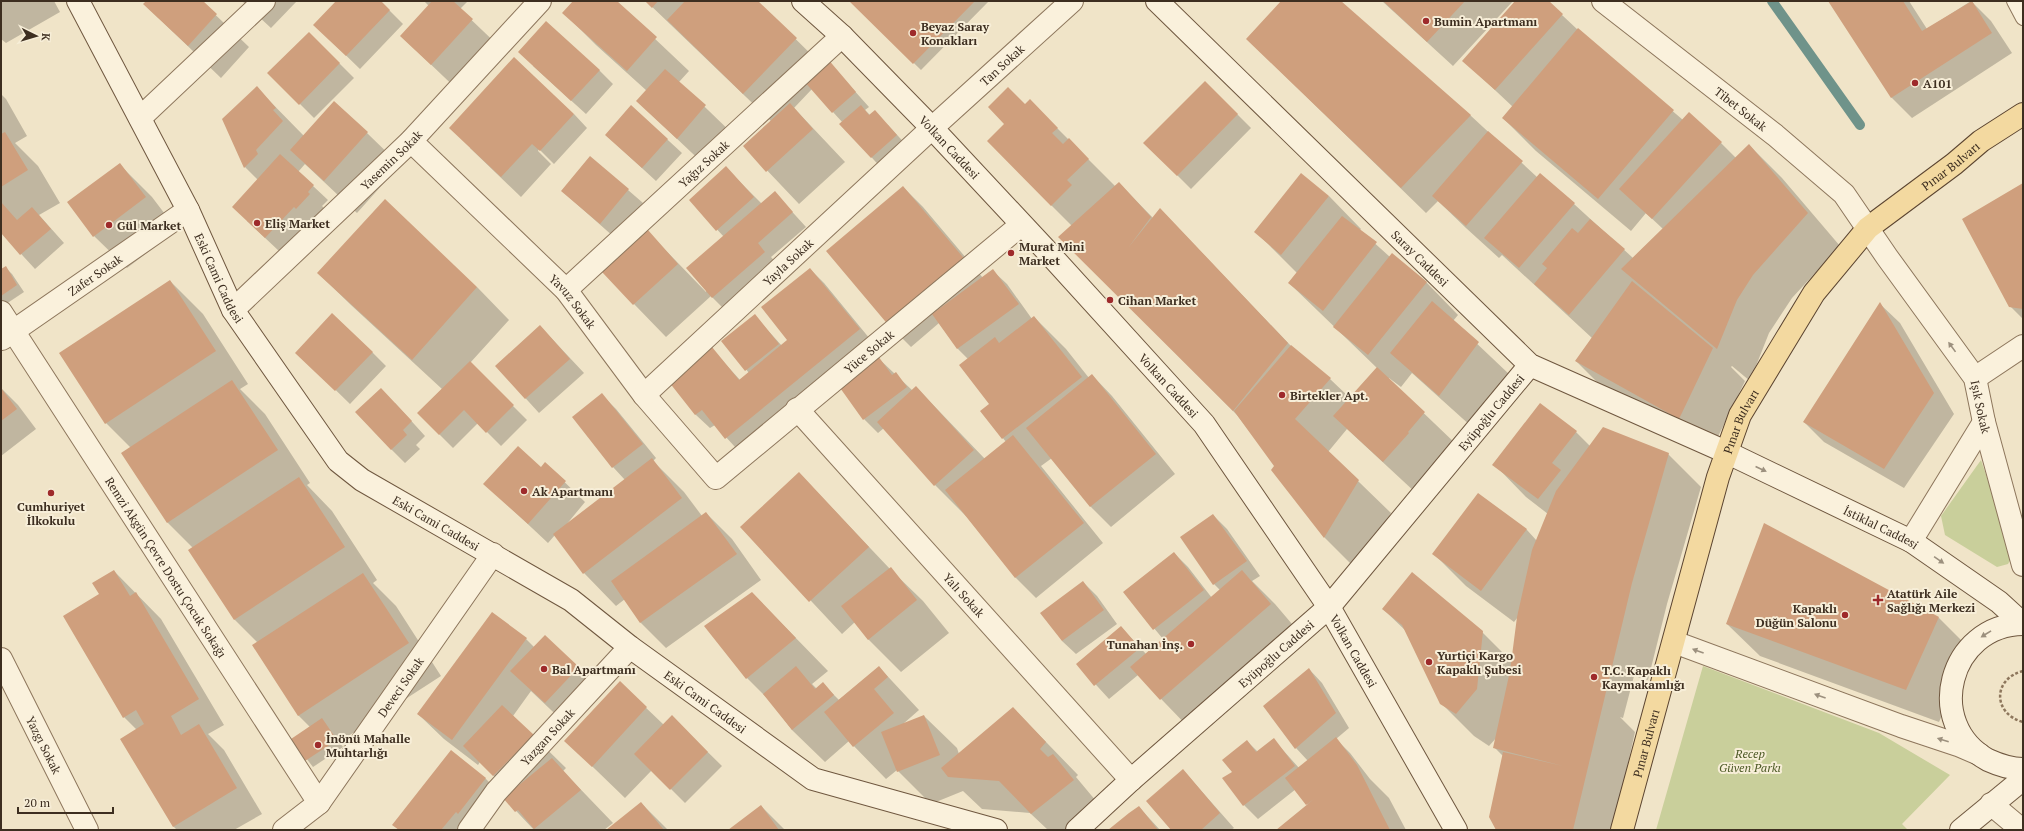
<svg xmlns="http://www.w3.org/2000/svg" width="2024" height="831" viewBox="0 0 2024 831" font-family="'PT Serif',serif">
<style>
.green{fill:#c9cf9b}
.shadow{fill:#0003}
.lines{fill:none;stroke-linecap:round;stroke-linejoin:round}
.stream{stroke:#6f938a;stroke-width:10}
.building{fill:#cf9f7d}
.lane-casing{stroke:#8d765c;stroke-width:16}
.street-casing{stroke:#8d765c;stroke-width:24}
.secondary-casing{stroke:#6f573f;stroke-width:24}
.primary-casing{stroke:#5b4430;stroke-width:24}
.path{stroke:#8d765c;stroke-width:2.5;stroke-dasharray:3 2;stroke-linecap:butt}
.lane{stroke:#faf1dc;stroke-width:14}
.street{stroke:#faf1dc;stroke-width:22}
.secondary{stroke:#faf1dc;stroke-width:22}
.primary{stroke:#f3d9a0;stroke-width:22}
.oneway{fill:#9c907e}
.poi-dot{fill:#9e2a2b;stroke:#f7eed8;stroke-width:1.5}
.labels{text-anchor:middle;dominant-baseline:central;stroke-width:4;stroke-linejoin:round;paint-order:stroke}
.poi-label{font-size:12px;font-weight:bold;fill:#3d2e20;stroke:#f7eed8;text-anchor:start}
.street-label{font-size:12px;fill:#3d2e20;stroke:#f7eed8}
.park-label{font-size:12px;font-style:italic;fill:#4d5a26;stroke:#f7eed8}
</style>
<rect width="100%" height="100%" fill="#f0e4c8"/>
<path class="green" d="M1981,460L2013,555L2008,564L1997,567L1945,535L1941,516Z
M1703,666L1879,733L1950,775L1902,824L1908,830H1656Z"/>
<path class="shadow" d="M1,1H54L60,12L6,43L1,39Z
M147,1H201L249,47L221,78L144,4Z
M242,1H297L271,28Z
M338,1H380L403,24L360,69L329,39Z
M424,1H468L460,9L505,52L464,96L401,36L429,6Z
M574,1H615L689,71L679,82L738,139L710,170L637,101L647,91L596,45L564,13Z
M646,1H757L822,65L827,60L869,107L865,110L870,115L888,125L910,149L885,172L841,124L843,123L812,89L794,108L845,162L799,204L744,146L771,121Z
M850,1H989L921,70Z
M1282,1H1339L1470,115L1537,177L1574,204L1633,258L1663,229L1646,213L1631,231L1536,151L1503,118L1513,107L1464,61L1516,1H1547L1578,30L1683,120L1721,143L1736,158L1749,145L1782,178L1840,246L1792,298L1769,333L1750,381L1732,366L1731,367L1745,381L1711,451L1609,394L1576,361L1592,338L1502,255L1499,258L1466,228L1438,201L1426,213L1247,39Z
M1382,1H1513L1453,66Z
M1830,1H1909L1927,29L1971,1L1991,21L2012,53L1912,118L1892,98Z
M309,33L354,78L314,118L269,73Z
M533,66L599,70L613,84L586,114Z
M1205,82L1251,128L1191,189L1145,143Z
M257,88L304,136L367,133L400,165L357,213L305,164L298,172L328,200L322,206L324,208L311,222L309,220L280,252L247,221L258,180L245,167L224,119Z
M1,94L6,99L27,136L15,143L38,166L60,203L39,215L64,243L35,269L1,232Z
M1030,101L1115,186L1119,183L1153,218L1160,209L1291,346L1330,379L1350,398L1377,368L1289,283L1297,273L1256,232L1329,196L1361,229L1360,230L1390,257L1426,282L1458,315L1453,321L1510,375L1472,427L1412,373L1401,387L1389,378L1388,379L1457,445L1416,493L1347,429L1328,452L1391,513L1357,570L1325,538L1272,470L1276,466L1237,415L1060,237L1072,226L1051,205L1025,105Z
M632,107L682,153L656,181L606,135Z
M574,114L587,128L554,164L539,149L538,151L551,164L521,197L470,148Z
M590,157L643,203L614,237L562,191Z
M119,164L152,197L177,230L127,268L94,236Z
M726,168L762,204L775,193L806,227L771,257L779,266L726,311L711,296L666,337L603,272L648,232L706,292L724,237L690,200Z
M2023,184V319L2010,306Z
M903,187L923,207L983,278L993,271L1007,284L1032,319L1034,317L1066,349L1089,378L1092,375L1112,396L1175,474L1111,527L1091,507L1052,458L1041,466L1103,543L1036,598L1016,578L967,517L935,485L884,428L878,433L864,419L839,385L877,357L913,391L916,387L985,459L1006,442L982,411L991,404L968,359L958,349L939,323L911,347L891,327Z
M6,268L12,274L24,292L6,304L1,299V271Z
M810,269L824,283L879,350L745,458L715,425L710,428L696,415L670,382L712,349L740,380L749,373L723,341L755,316L782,346L789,341Z
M318,273L477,287L509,320L470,363L527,420L501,446L478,423L453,448L418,413L442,389L351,305Z
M170,281L203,314L248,384L240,389L265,414L310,483L307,485L332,511L377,580L373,583L396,606L441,676L339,742L343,747L313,767L292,740L310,727L298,715L258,643L235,620L190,550L193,548L168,523L122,453L131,448L106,423Z
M1880,304L1900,323L1954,414L1904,488L1824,442L1804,422Z
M540,326L584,373L539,413L496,366Z
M372,352L386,366L350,404L311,366Z
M1,388L18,405L36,429L1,456Z
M602,395L616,409L656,458L653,461L684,492L702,516L706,513L732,539L761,580L666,648L641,623L625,599L616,606L584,573L555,535L548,543L485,484L541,469L546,464L585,502L566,525L625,480L613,467L574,417Z
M395,403L425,436L416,445L420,449L405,463L391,449Z
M1576,432L1590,446L1668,454L1701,487L1667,604L1648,680L1634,676L1623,718L1620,717L1635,732L1613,830H1497L1503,756L1494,747L1497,737L1489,746L1474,736L1441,703L1407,632L1383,609L1482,632L1512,662L1518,617L1514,622L1466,586L1434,554L1478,494L1527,530L1537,541L1548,514L1526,497L1494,464Z
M799,473L890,569L923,601L949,633L901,672L868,639L855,622L842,634L742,527Z
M1213,515L1227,529L1260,576L1252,581L1275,604L1303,637L1193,732L1138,675L1109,699L1077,664L1121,627L1146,654L1163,639L1124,592L1174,553L1188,567L1212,598L1220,590L1214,584Z
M114,571L161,619L224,725L208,734L224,750L262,814L234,830H177L173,826L137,730L124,717L100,595Z
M1083,582L1097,596L1117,624L1076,654L1062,641Z
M752,593L828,671L812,684L817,689L823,684L839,700L879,667L919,710L903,724L924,716L957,748L959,754L1013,708L1078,775L1076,777L1106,813L1084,830H1048L1030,813L982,809L963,791L931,804L897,770L886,779L849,741L825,762L792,730L770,701L747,678Z
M1939,618L1971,650L1939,722L1760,656L1727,624Z
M526,639L534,647L578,668L603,693L570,728L531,691L513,716L566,768L563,771L613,823L604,830H534L505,799L511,793L480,762L478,765L444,739L418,714Z
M1309,669L1322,683L1349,728L1336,739L1350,753L1370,779L1389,798L1406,830H1277L1308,805L1296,789L1258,819L1244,805L1233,772L1247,741L1258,752L1274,740L1299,768L1308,761L1296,748Z
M620,683L664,725L672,717L722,766L685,803L652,770L625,798L566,741Z
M451,752L486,779L500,793L466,830H399L394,825Z
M1183,770L1234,828L1231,830H1172Z
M641,803L668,830H608Z
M761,806L785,830H730Z
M1139,807L1160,830H1110Z"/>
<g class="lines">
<path class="stream" d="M1772,1L1860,125"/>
</g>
<path class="building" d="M146,1H203L217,14L188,46L143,4Z
M336,1H381L390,10L346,56L313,25Z
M432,1H453L473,19L431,65L400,36Z
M573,1H617L657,37L627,71L562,13Z
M645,1H658L652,8Z
M685,1H758L797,38L743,94L667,20Z
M849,1H975L913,64Z
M1281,1H1341L1471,115L1401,188L1246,39Z
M1383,1H1465L1427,42Z
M1515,1H1549L1563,14L1495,90L1462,61Z
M1828,1H1903L1922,31L1972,1L1992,33L1891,98Z
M546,21L600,70L571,101L518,52Z
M1578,28L1674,110L1598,199L1502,118Z
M309,32L340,63L299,105L267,73Z
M514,57L574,114L540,151L532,144L501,177L449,128Z
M827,58L856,92L832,113L803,80Z
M665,69L706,105L677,139L636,101Z
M1205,81L1238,114L1177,176L1143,143Z
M257,86L276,108L273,110L283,121L256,150L258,154L244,168L222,119Z
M1008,87L1025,104L1030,99L1058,128L1052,133L1063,144L1069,138L1089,159L1067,180L1072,185L1051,206L987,141L1004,124L988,107Z
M334,101L368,132L324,181L290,150Z
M790,103L813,129L766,172L743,146Z
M631,105L668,139L642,168L605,135Z
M861,105L869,115L875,110L897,135L871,158L839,124Z
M1689,112L1722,142L1652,219L1619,189Z
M1488,131L1523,161L1466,226L1432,196Z
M5,132L28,170L1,187V134Z
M1749,144L1808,213L1753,275L1737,300L1717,349L1621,269Z
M280,154L314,185L308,192L310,194L296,209L294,207L265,238L232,207Z
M590,156L629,189L600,224L561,191Z
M120,163L146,197L93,237L67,202Z
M726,166L754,197L716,231L689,200Z
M1301,173L1329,196L1281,255L1254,232Z
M1540,173L1575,203L1519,268L1484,238Z
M1119,182L1151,217L1128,248L1160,208L1288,343L1233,411L1058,237Z
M2023,183V309L2009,307L1962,219Z
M903,186L967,262L890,327L826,251Z
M775,191L793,212L758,243L765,252L712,298L686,268Z
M385,199L477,287L412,360L317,273Z
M1,202L17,220L32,207L51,229L20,255L1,233Z
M1342,216L1377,242L1323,311L1288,283Z
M1590,219L1625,249L1569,315L1534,284L1547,268L1542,264L1572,228L1578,233Z
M648,230L678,264L633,305L602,272Z
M1392,253L1427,282L1368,355L1333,327Z
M6,266L17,285L1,296V269Z
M810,268L860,329L725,439L702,410L695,415L669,382L712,347L739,380L787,340L761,307Z
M993,269L1019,304L957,349L932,314Z
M170,280L216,351L105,424L59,353Z
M1632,281L1713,348L1679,419L1575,361Z
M1432,301L1479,342L1439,396L1390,353Z
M1880,302L1934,393L1884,469L1803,422Z
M332,313L373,352L335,391L295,353Z
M755,314L779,344L745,371L721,341Z
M1034,316L1082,377L1002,439L980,411L989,404L959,365L995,337L999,343Z
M540,325L570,359L525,399L495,366Z
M1291,345L1331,378L1295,419L1359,480L1324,538L1271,470L1274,466L1234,411Z
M878,356L892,375L896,372L907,387L863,420L838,385Z
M470,361L514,405L486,433L464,410L439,435L417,413Z
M1377,367L1425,412L1408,432L1409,433L1383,462L1333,416Z
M1092,374L1156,454L1090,507L1026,428Z
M232,380L278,450L167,523L121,453Z
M916,386L974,450L934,486L877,422Z
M1,388L17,409L1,421Z
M381,388L412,421L403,430L407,435L391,450L355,412Z
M602,393L643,444L612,468L572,417Z
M1540,403L1577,431L1552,463L1561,470L1538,499L1492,465Z
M1603,427L1669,453L1632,583L1573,830H1496L1489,817L1503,752L1563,766L1493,748L1510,671L1517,617L1532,550L1556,491Z
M1013,435L1084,523L1015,578L945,490Z
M518,446L541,467L545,462L566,481L528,524L483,484Z
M652,458L682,498L583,574L553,534Z
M799,472L869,547L809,602L740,527Z
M299,477L345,547L234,620L188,550Z
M1478,493L1527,529L1481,591L1432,554Z
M706,512L737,554L640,623L611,581Z
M1213,514L1247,561L1213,585L1180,537Z
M1764,523L1939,617L1906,690L1726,624Z
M1174,552L1204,590L1153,630L1123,592Z
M891,567L917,600L868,640L841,606Z
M114,570L130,596L136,592L199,699L171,716L181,735L199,724L237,788L173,827L120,739L144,724L136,710L123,718L63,616L99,594L92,583Z
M1242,570L1271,604L1160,700L1130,667Z
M1412,572L1483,631L1477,689L1456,714L1440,704L1402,625L1382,609Z
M363,573L409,643L298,716L252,645Z
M1083,581L1104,610L1062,641L1040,613Z
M752,592L796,638L746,679L704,626Z
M492,612L527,638L452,740L417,714Z
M1121,626L1140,648L1094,686L1076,664Z
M545,635L579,667L545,703L510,671Z
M796,666L815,689L823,682L834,695L792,730L763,694Z
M879,666L888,677L874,689L894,713L853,747L824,712Z
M1309,668L1336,713L1295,749L1263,706Z
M620,681L647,707L592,767L564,741Z
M502,705L534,735L493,776L463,746Z
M1013,707L1046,742L1040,749L1048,757L1053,754L1074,780L1031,814L999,781L948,777L941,768Z
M672,715L708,752L670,790L634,754Z
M924,715L940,755L897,772L881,732Z
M322,718L337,740L305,761L291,739Z
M1336,737L1357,765L1390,830H1276L1314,799L1306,805L1285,778Z
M1274,738L1295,766L1243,806L1222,778L1232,772L1222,760L1247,740L1256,752Z
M451,750L486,778L458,814L456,812L441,830H399L392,825Z
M552,758L581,790L534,829L518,810L515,812L503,798Z
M1183,769L1220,813L1201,830H1171L1146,801Z
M641,802L664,830H606Z
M761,805L779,830H728Z
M1139,806L1158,830H1108L1129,813Z"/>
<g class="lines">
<g class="lane-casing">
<path id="lane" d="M2014,1L2023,18"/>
</g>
<g class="street-casing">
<g id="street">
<path id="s1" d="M1603,1L1775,135L1844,194L1887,257L1975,378L1984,422L2023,565"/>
<path d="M140,118L264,1"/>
<path id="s2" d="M411,141L566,290L644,395L716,478L1021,225"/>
<path id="s3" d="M566,290L842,36"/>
<path id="s4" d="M233,310L411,141L540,1"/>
<path id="s5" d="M1,312L319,803"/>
<path id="s6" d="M2,339L188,210"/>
<path d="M1975,378L2023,346"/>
<path id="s7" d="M644,395L932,128L1072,1"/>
<path id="s8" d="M797,409L1131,780"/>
<path d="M1911,541L1984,422"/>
<path d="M1674,642L1901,726L1958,745L1979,754"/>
<path id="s9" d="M1,659L87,830"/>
<path d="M1991,804L2022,830"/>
<path id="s10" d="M284,830L319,803L493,554"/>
<path id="s11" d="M469,830L496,792L630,647"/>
</g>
</g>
<g class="secondary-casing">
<g id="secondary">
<path id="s12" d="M78,1L188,210L233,310L338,461L362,480L571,600L630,647L813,779L996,830"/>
<path id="s13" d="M803,1L842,36L932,128L1045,249L1204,424L1329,607L1456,830"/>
<path id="s14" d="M1157,1L1530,365L1726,452L1911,541L1999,602L2023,624"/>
<path d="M2023,624C1949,625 1923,724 1988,760C1999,765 2011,769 2023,769"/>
<path id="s15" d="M1077,830L1131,780L1329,607L1530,365"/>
<path d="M1961,830L2023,779"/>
</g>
</g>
<g class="primary-casing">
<g id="primary">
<path id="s16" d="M1622,830L1718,477L1740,415L1814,293L1868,228L1954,164L1981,141L2023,114"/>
</g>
</g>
<path class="path" d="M2023,671C1992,679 1993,714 2023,722"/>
<use href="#lane" class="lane"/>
<use href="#street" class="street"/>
<use href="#secondary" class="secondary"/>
<use href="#primary" class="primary"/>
</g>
<defs><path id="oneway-solid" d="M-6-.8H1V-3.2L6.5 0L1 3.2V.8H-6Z"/></defs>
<g class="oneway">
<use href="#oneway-solid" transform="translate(1952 347) rotate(-126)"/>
<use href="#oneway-solid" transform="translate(1761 469) rotate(25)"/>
<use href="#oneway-solid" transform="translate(1939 560) rotate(35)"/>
<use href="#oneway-solid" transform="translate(1986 634) rotate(148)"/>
<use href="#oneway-solid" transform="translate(1698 651) rotate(-160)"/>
<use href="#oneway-solid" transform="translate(1820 696) rotate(-160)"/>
<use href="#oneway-solid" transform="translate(1943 740) rotate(-162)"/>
</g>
<g class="poi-dot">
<circle cx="1426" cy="21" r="4"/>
<circle cx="913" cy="33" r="4"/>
<circle cx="1915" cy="83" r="4"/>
<circle cx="257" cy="223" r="4"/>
<circle cx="109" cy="225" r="4"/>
<circle cx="1011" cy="253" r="4"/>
<circle cx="1110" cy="300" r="4"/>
<circle cx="1282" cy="395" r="4"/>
<circle cx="524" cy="491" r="4"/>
<circle cx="51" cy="493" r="4"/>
<path d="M1876 594h4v4h4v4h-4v4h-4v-4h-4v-4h4z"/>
<circle cx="1845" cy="615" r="4"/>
<circle cx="1191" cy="644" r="4"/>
<circle cx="1429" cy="662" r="4"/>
<circle cx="544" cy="669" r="4"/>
<circle cx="1594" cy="677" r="4"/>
<circle cx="318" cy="745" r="4"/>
</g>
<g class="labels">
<g class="poi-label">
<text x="1434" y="21">Bumin Apartmanı</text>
<text x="921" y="26">Beyaz Saray<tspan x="921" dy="14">Konakları</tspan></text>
<text x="1923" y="83">A101</text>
<text x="265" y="223">Eliş Market</text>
<text x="117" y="225">Gül Market</text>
<text x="1019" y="246">Murat Mini<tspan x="1019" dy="14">Market</tspan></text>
<text x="1118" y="300">Cihan Market</text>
<text x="1290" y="395">Birtekler Apt.</text>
<text x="532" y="491">Ak Apartmanı</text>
<text x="51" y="506" text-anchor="middle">Cumhuriyet<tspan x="51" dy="14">İlkokulu</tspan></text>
<text x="1887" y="593">Atatürk Aile<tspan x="1887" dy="14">Sağlığı Merkezi</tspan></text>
<text x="1837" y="608" text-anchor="end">Kapaklı<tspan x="1837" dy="14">Düğün Salonu</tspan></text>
<text x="1183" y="644" text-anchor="end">Tunahan İnş.</text>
<text x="1437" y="655">Yurtiçi Kargo<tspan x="1437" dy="14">Kapaklı Şubesi</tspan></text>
<text x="552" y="669">Bal Apartmanı</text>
<text x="1602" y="670">T.C. Kapaklı<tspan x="1602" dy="14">Kaymakamlığı</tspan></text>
<text x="326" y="738">İnönü Mahalle<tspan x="326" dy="14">Muhtarlığı</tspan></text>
</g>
<g class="street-label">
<text stroke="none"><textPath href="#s7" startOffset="487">Tan Sokak</textPath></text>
<text stroke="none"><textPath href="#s1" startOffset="175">Tibet Sokak</textPath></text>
<text stroke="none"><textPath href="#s13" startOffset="207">Volkan Caddesi</textPath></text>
<text stroke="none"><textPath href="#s4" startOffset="218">Yasemin Sokak</textPath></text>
<text stroke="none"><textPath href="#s3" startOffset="187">Yağız Sokak</textPath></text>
<text stroke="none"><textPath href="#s16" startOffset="762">Pınar Bulvarı</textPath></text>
<text stroke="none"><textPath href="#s14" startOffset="368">Saray Caddesi</textPath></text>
<text stroke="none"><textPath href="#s7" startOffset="196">Yayla Sokak</textPath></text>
<text stroke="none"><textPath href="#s6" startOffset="113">Zafer Sokak</textPath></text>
<text stroke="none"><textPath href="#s12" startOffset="311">Eski Cami Caddesi</textPath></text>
<text stroke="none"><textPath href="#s2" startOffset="228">Yavuz Sokak</textPath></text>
<text stroke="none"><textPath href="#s2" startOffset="654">Yüce Sokak</textPath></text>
<text stroke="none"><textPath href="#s13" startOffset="531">Volkan Caddesi</textPath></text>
<text stroke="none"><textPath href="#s1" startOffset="564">Işık Sokak</textPath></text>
<text stroke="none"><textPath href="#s15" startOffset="590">Eyüpoğlu Caddesi</textPath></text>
<text stroke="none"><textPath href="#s16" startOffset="426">Pınar Bulvarı</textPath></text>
<text stroke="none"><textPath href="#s12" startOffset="646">Eski Cami Caddesi</textPath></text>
<text stroke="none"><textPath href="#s14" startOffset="908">İstiklal Caddesi</textPath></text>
<text stroke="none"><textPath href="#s5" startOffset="304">Remzi Akgün Çevre Dostu Çocuk Sokağı</textPath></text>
<text stroke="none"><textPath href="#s8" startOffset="250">Yalı Sokak</textPath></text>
<text stroke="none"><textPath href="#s13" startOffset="855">Volkan Caddesi</textPath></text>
<text stroke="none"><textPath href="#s15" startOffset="266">Eyüpoğlu Caddesi</textPath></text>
<text stroke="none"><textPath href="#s10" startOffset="186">Deveci Sokak</textPath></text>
<text stroke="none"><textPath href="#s12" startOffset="970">Eski Cami Caddesi</textPath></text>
<text stroke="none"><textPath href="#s11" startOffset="122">Yazgan Sokak</textPath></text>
<text stroke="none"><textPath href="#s9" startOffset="96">Yazgı Sokak</textPath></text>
<text stroke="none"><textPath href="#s16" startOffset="90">Pınar Bulvarı</textPath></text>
</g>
<g class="park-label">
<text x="1750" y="753">Recep<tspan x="1750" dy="14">Güven Parkı</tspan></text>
</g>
</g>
<rect width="2024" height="831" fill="none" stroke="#3d2e20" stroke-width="4"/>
<g transform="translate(36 36) rotate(95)" stroke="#f7eed8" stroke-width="3" paint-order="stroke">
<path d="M0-3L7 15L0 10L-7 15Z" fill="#3d2e20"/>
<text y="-6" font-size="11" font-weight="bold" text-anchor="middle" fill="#3d2e20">K</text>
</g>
<path d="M18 807v6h95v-6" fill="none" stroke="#3d2e20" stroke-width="2"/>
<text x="24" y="807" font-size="12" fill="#3d2e20" stroke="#f7eed8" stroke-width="3" paint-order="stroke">20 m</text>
</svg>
